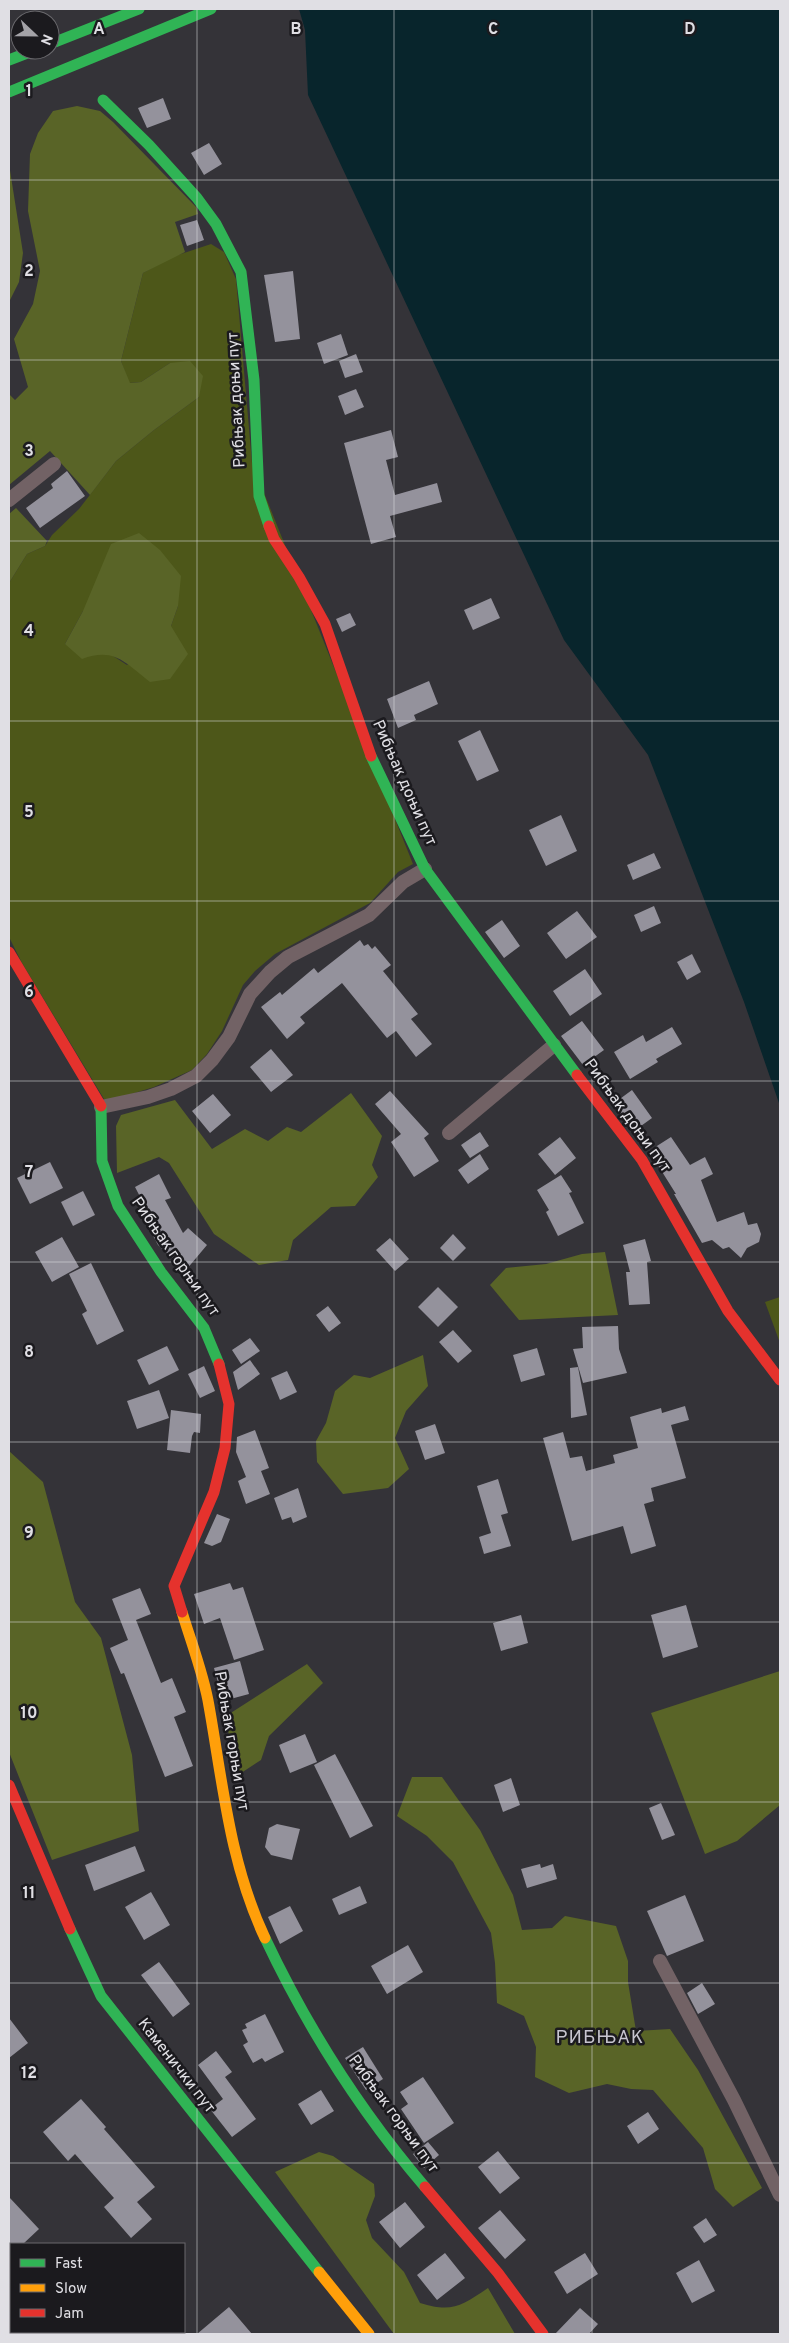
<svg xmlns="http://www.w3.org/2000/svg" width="789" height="2343" viewBox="0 0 789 2343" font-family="Overpass,sans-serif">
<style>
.green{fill:#4d5719;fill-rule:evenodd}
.forest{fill:#596427}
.water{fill:#08252c}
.building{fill:#94929c}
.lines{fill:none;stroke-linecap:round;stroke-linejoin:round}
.street{stroke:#726265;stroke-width:14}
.fast{stroke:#30b455;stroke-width:11}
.slow{stroke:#ff9f0a;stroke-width:11}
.jam{stroke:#e5322d;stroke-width:11}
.grid{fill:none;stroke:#e0dfe4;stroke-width:1;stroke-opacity:0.55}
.labels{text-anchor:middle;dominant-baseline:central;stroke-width:5;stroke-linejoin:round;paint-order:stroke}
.street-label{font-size:16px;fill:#e0dfe4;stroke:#1b1a1e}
.quarter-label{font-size:19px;letter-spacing:1px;fill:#c7c5cf;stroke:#1b1a1e}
.grid-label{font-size:16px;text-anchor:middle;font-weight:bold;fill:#e0dfe4;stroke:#1b1a1e;stroke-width:5;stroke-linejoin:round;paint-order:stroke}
</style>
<rect width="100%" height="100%" fill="#343338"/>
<path class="green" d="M211,244L224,252L236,279L252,463L413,864L398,872L370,903L275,954L255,971L243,985L222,1031L207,1054L192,1070L154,1087L115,1099H104L22,963L9,937V583L27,554L45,546L52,535L79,509L116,461L154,430L199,397L170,363L141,382L129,383L121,361L143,273L172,257ZM178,606L171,626L127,665L110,654H96L65,644L83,611Z
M780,1297V1343L765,1302Z"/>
<path class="forest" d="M77,106L100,111L113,122L196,207L198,214L175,222L185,252L143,273L121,361L130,383L141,382L170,363L190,361L203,376L199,397L154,430L116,461L90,495L50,451L9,485V394L15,400L28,387L14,339L33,304L40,271L28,211L30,154L38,133L53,111Z
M9,164L23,253L19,282L9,302Z
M16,508L47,541L45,546L27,554L9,583V514Z
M139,533L160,550L181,576L178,606L171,626L188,654L170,679L150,682C125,663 115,647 82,659L65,644L83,611L111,544Z
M351,1093L382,1136L372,1165L378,1177L355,1206L331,1207L293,1240L288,1260L259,1265L214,1234L169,1163L159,1157L117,1173L116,1126L121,1115L175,1100L212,1149L245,1129L268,1141L287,1127L301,1132Z
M605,1252L618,1315L519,1320L490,1285L506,1268L546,1264L582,1254Z
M423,1355L428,1386L406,1411L395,1438L409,1469L388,1488L343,1494L317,1462L316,1441L326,1423L335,1391L354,1375L370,1378Z
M9,1451L43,1482L75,1602L101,1638L132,1755L139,1831L52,1860L9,1752Z
M307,1664L323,1683L269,1736L261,1760L235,1777L226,1716Z
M780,1671V1805L737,1841L705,1854L651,1713Z
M412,1777H442L480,1830L513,1895L522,1930L552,1928L565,1916L616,1926L628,1961V1982L636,2031L670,2029L698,2070L762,2188L733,2207L715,2189L703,2148L653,2090L631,2089L607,2084L569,2093L535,2077L536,2047L524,2016L497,2003L495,1963L491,1933L453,1862L427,1836L397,1816Z
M319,2152L333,2156L374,2184L375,2196L366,2220L372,2238L404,2272L420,2303C452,2313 461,2306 488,2288L515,2334H394L275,2172Z"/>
<path class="water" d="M299,9H780V1106L744,1002L648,755L564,640L308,95L305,30Z"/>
<path class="building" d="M163,98L171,119L147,128L138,108Z
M209,143L222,164L204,175L191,153Z
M197,220L204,240L187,246L180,225Z
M293,271L300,339L275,342L264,275Z
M341,334L348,355L324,364L317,343Z
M356,354L363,372L345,378L339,361Z
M356,389L364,407L345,415L338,396Z
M391,430L398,457L386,460L395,495L437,483L442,502L390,516L396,537L371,544L344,443Z
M67,471L85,496L40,528L26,508L53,488L51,484Z
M491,598L500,618L473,630L464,610Z
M350,613L356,625L342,632L336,619Z
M429,681L438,704L414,715L416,720L398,728L387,699Z
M480,730L499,771L477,781L458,741Z
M561,815L577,851L546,866L529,830Z
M654,853L661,868L633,880L627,865Z
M654,906L661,923L641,932L634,915Z
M577,911L597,937L566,959L547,933Z
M502,920L520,946L504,958L485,932Z
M360,940L364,946L368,944L372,949L375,946L391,965L383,971L418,1014L411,1019L432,1044L416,1057L396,1031L387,1038L342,983L300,1017L305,1023L287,1039L261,1007L280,992L282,995L314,968L318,973Z
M692,954L701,972L687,980L677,962Z
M585,969L602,994L570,1016L553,991Z
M582,1021L604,1050L583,1065L561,1036Z
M672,1027L682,1044L656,1059L658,1062L630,1079L614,1052L643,1035L646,1042Z
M271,1049L293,1075L271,1092L250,1067Z
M632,1090L652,1118L634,1131L613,1104Z
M390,1091L429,1134L424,1138L439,1161L414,1177L391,1142L401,1134L375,1104Z
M213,1094L231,1115L210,1133L192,1111Z
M480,1132L489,1146L470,1158L461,1145Z
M560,1137L576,1158L555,1175L538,1154Z
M671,1137L690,1165L705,1157L713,1174L701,1180L717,1222L744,1212L748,1225L757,1223L761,1234L759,1242L747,1248L741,1258L729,1247L723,1249L712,1240L702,1243L674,1194H676L649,1151Z
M480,1154L489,1169L468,1184L458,1170Z
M50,1162L63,1188L30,1204L17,1178Z
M159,1174L171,1198L165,1200L183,1233L188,1228L207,1245L186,1270L158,1245L144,1219L150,1216L135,1187Z
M561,1175L572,1192L569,1193L584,1223L558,1236L546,1212L549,1210L537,1190Z
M83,1191L95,1215L73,1226L61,1202Z
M453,1234L466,1248L453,1261L440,1248Z
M62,1237L79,1267L52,1282L35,1252Z
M390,1238L409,1259L395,1271L376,1250Z
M645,1239L651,1261L647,1262L650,1304L629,1305L626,1272H630L623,1245Z
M91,1263L124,1331L97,1345L82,1314L87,1311L69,1274Z
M438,1287L458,1307L438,1327L418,1307Z
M328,1306L341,1323L329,1332L316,1315Z
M618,1326L619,1349L627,1373L583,1383L573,1349L583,1348L582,1327Z
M453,1330L472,1351L458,1363L439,1342Z
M250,1338L260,1351L241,1364L232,1350Z
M167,1346L179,1370L149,1385L137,1360Z
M537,1348L545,1375L521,1382L513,1355Z
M250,1360L260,1374L238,1390L233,1372Z
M204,1366L215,1391L200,1398L188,1374Z
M578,1367L587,1415L571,1418L570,1368Z
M287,1371L297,1392L280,1400L271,1378Z
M159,1390L169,1418L137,1429L127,1401Z
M685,1406L689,1420L671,1425L686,1478L651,1488L654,1501L644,1504L656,1546L631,1554L623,1526L572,1541L543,1438L563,1432L570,1458L582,1456L586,1471L615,1463L613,1455L638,1448L630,1417L661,1408L662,1413Z
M171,1410L201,1414L200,1433L194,1432L192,1436L190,1453L167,1450Z
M435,1424L445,1453L425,1460L415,1431Z
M255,1430L269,1468L261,1471L270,1494L246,1504L238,1481L246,1477L236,1452L237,1437Z
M498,1479L508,1513L501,1515L511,1546L484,1554L479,1537L491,1533L477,1486Z
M298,1488L307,1517L293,1523L291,1517L282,1520L274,1498Z
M217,1514L230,1519L221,1542L212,1546L204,1543Z
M230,1583L233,1590L243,1587L264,1650L234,1660L220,1618L204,1624L194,1594Z
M140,1588L151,1614L136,1620L161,1683L172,1678L186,1712L174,1717L193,1766L165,1777L124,1673L121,1674L110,1648L128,1640L112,1599Z
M686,1605L698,1647L663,1658L651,1615Z
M521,1615L528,1643L501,1651L493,1623Z
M240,1661L249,1694L223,1701L214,1668Z
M305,1734L317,1762L290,1773L279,1745Z
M335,1754L373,1826L350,1838L314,1765Z
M511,1778L520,1805L503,1812L494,1785Z
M661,1803L675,1835L662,1840L649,1808Z
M277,1824L300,1829L292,1860L271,1855L265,1847L269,1828Z
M135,1846L145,1871L94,1891L85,1865Z
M540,1864L541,1868L553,1864L557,1879L527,1888L521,1869Z
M360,1886L367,1903L339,1915L332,1899Z
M151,1892L170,1925L144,1940L125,1907Z
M685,1895L704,1941L667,1956L647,1911Z
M290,1906L303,1931L280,1944L268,1917Z
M408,1945L423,1972L387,1994L371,1966Z
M159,1962L190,2004L173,2017L141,1975Z
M702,1983L715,2004L698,2014L687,1993Z
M265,2014L284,2052L265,2062L262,2058L253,2063L243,2045L248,2042L242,2030L247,2028L245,2024Z
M9,2018L28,2043L9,2058Z
M363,2047L383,2079L366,2090L345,2058Z
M216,2051L232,2072L225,2077L256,2119L232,2137L210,2109L223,2099L198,2065Z
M423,2077L454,2123L424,2143L401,2109L408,2104L400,2092Z
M321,2090L334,2111L311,2125L298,2104Z
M81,2099L106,2127L104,2129L155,2187L137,2202L152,2219L131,2238L104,2207L114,2198L75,2154L68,2161L43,2132Z
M648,2112L659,2129L638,2144L627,2126Z
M428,2142L439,2155L424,2168L413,2154Z
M498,2151L520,2178L500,2194L478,2167Z
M9,2197L39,2229L23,2244H9Z
M405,2202L425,2227L400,2248L379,2222Z
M500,2210L526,2240L505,2259L478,2228Z
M706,2218L717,2235L704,2243L693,2227Z
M445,2253L465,2278L437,2300L417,2275Z
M585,2253L598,2274L567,2294L554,2272Z
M699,2260L715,2291L692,2303L676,2273Z
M229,2307L252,2334H197Z
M580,2308L598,2324L589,2334H555Z"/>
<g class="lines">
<path class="street" d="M9,500L54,464
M101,1107L148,1097L171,1089L196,1076L212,1060L229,1037L250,994L270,972L288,957L369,915L403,882L425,869
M449,1133L554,1045
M660,1961L734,2100L780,2195"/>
<path class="fast" d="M50,44L139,9
M9,60L35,50
M9,92L211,9
M103,100L149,145L197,198L216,224L241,272L254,380L259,496L269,526
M371,756L425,869L577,1075
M101,1106L102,1161L118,1206L161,1272L204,1328L219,1364
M70,1929L101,1996L319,2272
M265,1938C307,2027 361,2112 425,2187"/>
<path class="slow" d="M182,1612C191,1642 204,1675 209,1706C223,1785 230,1864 265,1938
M319,2272L369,2334"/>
<path class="jam" d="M269,526L274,539L299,577L325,624L371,756
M9,952L101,1106
M577,1075L642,1160L728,1311L780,1380
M182,1612L174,1586L214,1492L225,1448L229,1404L219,1364
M9,1785L70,1929
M425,2187L498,2273L543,2334"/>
</g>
<path class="grid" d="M197,9V2334M394,9V2334M592,9V2334M9,180H780M9,360H780M9,541H780M9,721H780M9,901H780M9,1081H780M9,1262H780M9,1442H780M9,1622H780M9,1802H780M9,1983H780M9,2163H780"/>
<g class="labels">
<g class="street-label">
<text transform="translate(237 400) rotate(-93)">Рибњак доњи пут</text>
<text transform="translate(404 783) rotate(66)">Рибњак доњи пут</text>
<text transform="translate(627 1116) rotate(54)">Рибњак доњи пут</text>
<text transform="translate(175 1257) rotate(55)">Рибњак горњи пут</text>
<text transform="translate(231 1741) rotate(80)">Рибњак горњи пут</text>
<text transform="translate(176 2066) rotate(52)">Каменички пут</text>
<text transform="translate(393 2114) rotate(54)">Рибњак горњи пут</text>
</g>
<g class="quarter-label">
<text x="600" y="2038">РИБЊАК</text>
</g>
</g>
<g class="grid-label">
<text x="99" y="34">A</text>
<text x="296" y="34">B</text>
<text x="493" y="34">C</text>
<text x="690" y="34">D</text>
<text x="29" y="96">1</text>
<text x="29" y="276">2</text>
<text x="29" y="456">3</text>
<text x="29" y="636">4</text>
<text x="29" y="817">5</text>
<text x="29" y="997">6</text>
<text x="29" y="1177">7</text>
<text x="29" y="1357">8</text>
<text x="29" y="1538">9</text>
<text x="29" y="1718">10</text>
<text x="29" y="1898">11</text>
<text x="29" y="2078">12</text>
</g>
<rect width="789" height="2343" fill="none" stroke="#e0dfe4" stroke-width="20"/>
<rect x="10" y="2243" width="175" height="90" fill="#1b1a1e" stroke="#6a696d"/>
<rect x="20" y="2259" width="25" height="8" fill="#30b455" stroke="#6a696d"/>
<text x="55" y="2268" font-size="15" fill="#e0dfe4">Fast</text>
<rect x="20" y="2284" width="25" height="8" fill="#ff9f0a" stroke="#6a696d"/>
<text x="55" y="2293" font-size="15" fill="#e0dfe4">Slow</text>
<rect x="20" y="2309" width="25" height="8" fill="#e5322d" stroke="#6a696d"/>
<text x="55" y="2318" font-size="15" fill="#e0dfe4">Jam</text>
<g transform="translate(35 35) rotate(112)"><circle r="24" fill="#1b1a1e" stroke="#6a696d"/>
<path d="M0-4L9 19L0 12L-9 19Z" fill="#a4a3a8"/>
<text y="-8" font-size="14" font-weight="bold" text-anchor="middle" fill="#e0dfe4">N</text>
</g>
</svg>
